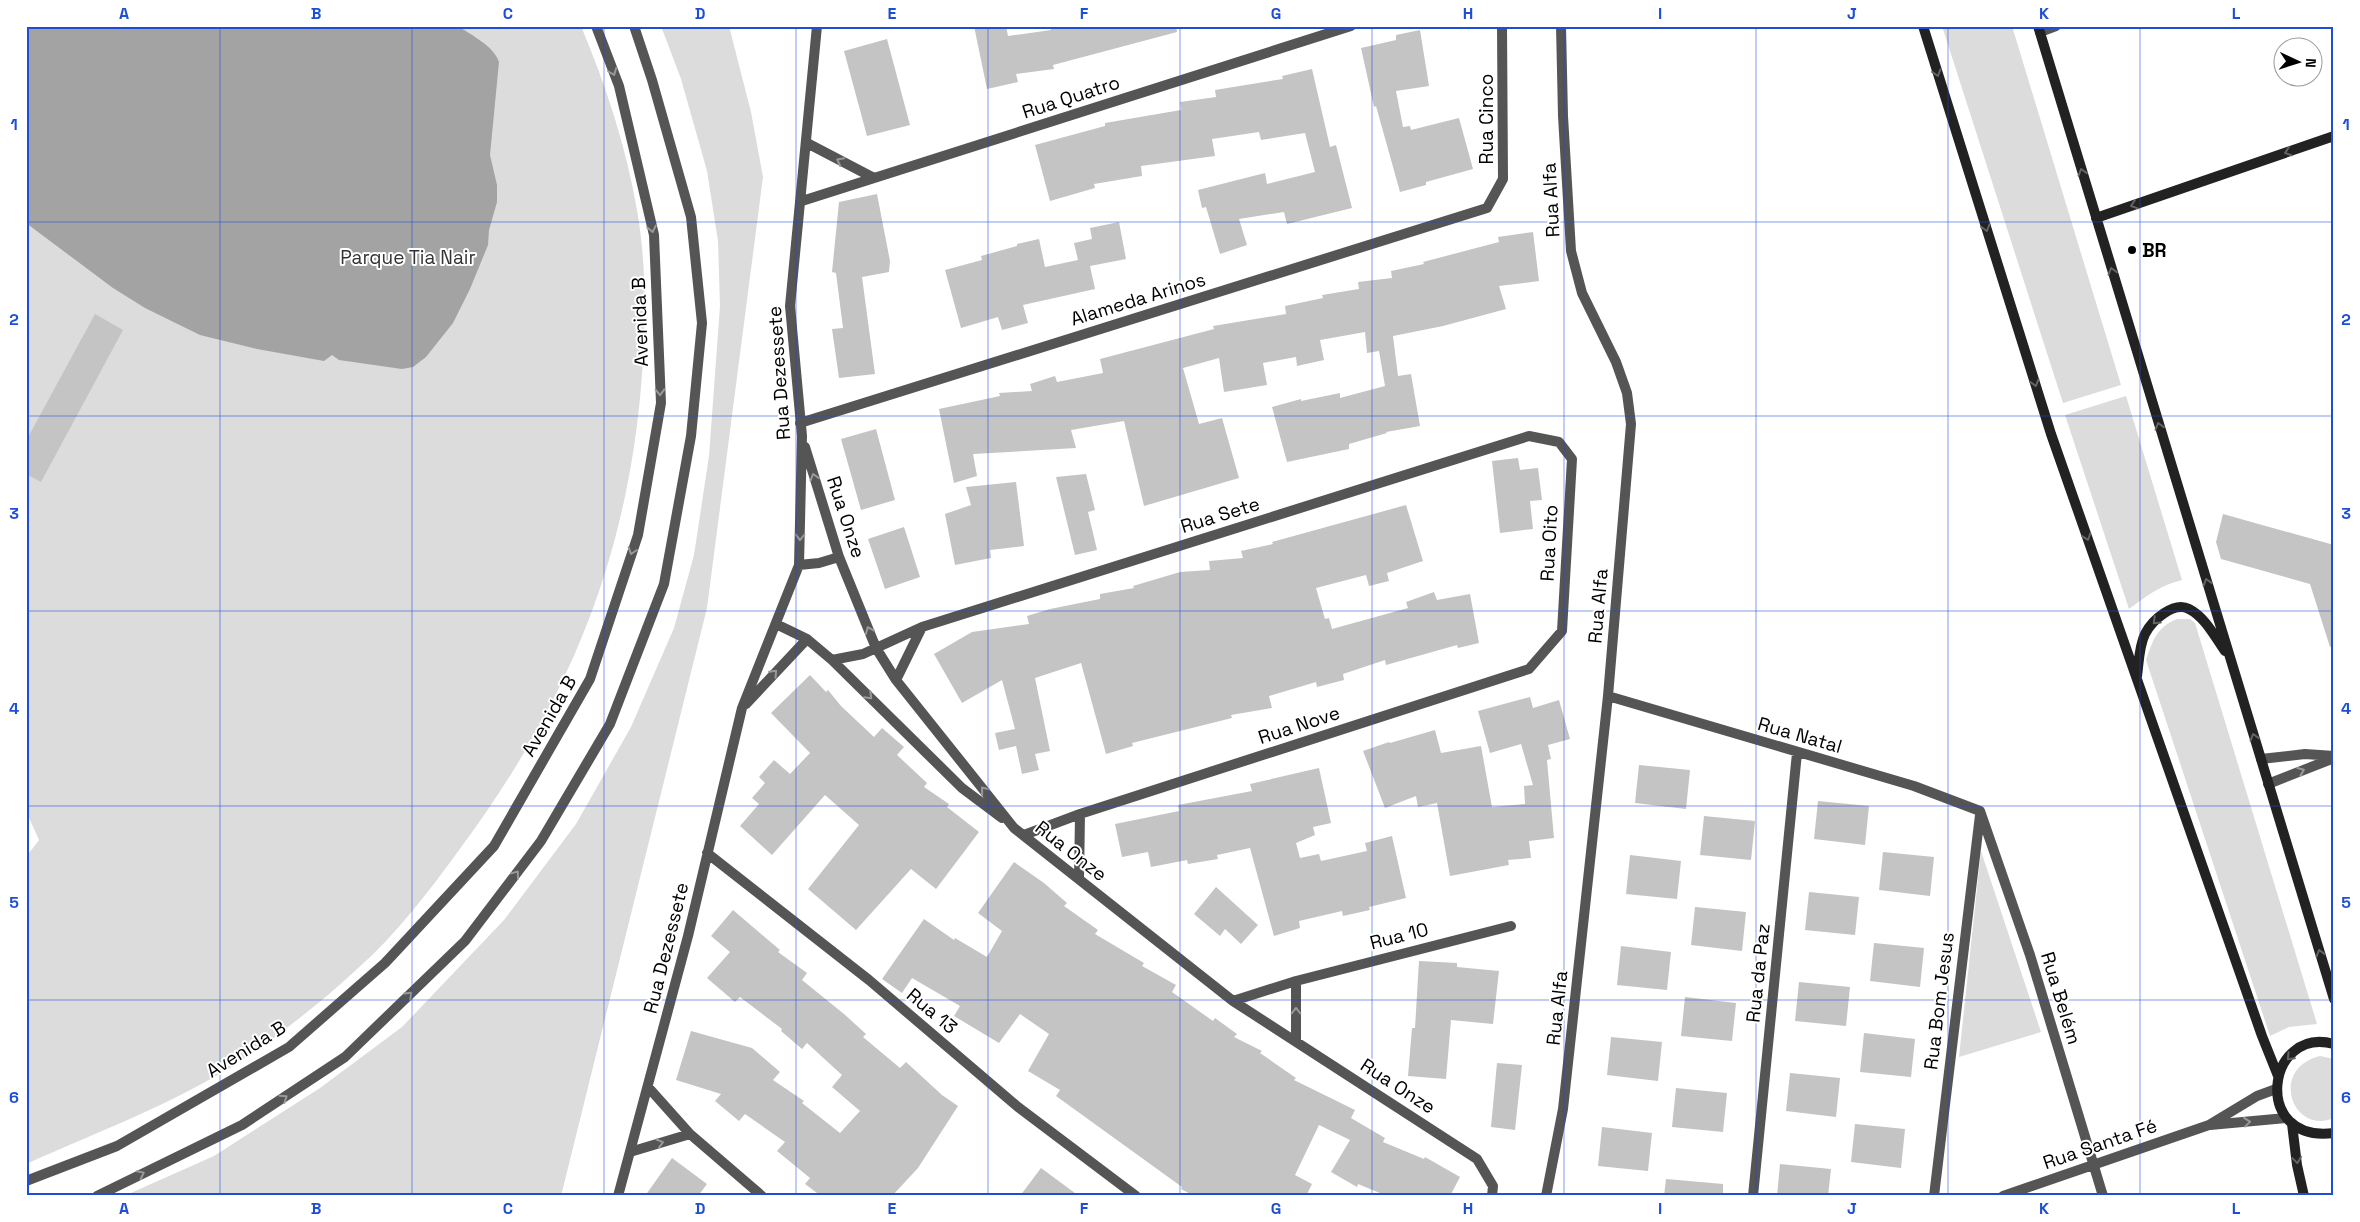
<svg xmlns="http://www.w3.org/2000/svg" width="2360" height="1222" viewBox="0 0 2360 1222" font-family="'Space Grotesk',sans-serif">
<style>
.green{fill:#dcdcdc}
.water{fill:#a3a3a3}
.building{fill:#c4c4c4}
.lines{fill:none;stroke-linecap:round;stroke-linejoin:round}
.street{stroke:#555;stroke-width:10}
.secondary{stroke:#222;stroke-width:10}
.oneway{stroke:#999}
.oneway2{stroke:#646464}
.grid{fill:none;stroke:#1d4ed8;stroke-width:1;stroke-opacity:0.55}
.poi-dot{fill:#000;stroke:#fff;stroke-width:2}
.labels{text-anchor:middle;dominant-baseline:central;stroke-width:4;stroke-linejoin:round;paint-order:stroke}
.street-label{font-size:19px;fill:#000;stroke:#fff}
.poi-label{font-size:19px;font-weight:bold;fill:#000;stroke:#fff;text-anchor:start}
.park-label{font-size:19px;fill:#333;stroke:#fff}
.neatline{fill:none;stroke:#1d4ed8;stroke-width:2}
.grid-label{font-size:16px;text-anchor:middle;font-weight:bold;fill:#1d4ed8}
</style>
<rect width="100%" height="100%" fill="#fff"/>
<path class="green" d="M26,26H581C606,86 626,146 637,210C647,267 646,329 641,387C626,563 566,705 462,846C430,890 397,934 356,970C328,996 298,1020 268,1042C196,1096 108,1127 26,1164V857L39,840L26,811Z
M661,26H729L751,112L763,177L707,608L561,1196H124L214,1156L320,1088L402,1027L504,920L576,824L631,727L674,628L694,555L709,456L720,306L718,241L707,171L681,79Z
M1942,26H2012L2121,385L2063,403Z
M2126,396L2182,580C2161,585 2146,596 2129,609L2065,415Z
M2177,619H2190L2195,623L2317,1024L2289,1027L2270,1036L2146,660C2153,640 2157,627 2177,619Z
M1981,851L2041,1032L1959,1057Z
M2320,1056L2334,1059V1118C2293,1136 2268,1069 2320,1056Z"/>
<path class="water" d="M26,26H458C471,35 494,46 499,62L490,155L497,185V202L489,230L488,245L470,289L453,323L426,357L413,367L402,369L339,360L332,355L324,361L257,349L200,335L145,308L113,288L26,223Z"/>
<path class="building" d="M974,26H1006L1008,36L1051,30L1050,26H1176L1177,32L1053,65L1054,69L1016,74L1018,82L987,89Z
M1420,30L1429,86L1396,91L1403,127L1410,126L1411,130L1459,118L1473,169L1426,182V185L1400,192L1376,106L1374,107L1361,48L1396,40V35Z
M887,39L910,125L867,136L844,51Z
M1312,69L1330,147L1336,145L1352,208L1287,224L1284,212L1239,219L1247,245L1220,254L1206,207L1202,208L1198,190L1265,173L1267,184L1315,172L1305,133L1261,140L1259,132L1212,139L1215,156L1141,166L1142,176L1094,184L1095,188L1050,201L1035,145L1105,126V123L1181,110L1180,102L1216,97L1215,90L1283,79L1282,76Z
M877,194L890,261L889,272L862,277L875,374L839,378L832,329L843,328L836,273L832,272L839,202Z
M1119,222L1126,259L1090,266L1095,289L1023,305L1028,323L1002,330L998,317L961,328L945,270L982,260L981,256L1017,246V244L1039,239L1045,267L1078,260L1074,243L1092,239L1090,228Z
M1533,232L1539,281L1499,286L1506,309L1443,326L1393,336L1398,376L1411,374L1420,426L1386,432L1387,433L1349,444V449L1287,462L1272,407L1301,399V401L1340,393V398L1385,386L1379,351L1367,353L1365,332L1320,340L1324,360L1297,366L1296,357L1263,363L1267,385L1224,392L1219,358L1183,368L1199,424L1222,418L1239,478L1144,506L1124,421L1071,430L1076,448L973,454L977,476L954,483L939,409L1000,396L999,393L1032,391L1030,384L1055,376L1057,382L1103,373L1100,359L1214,329L1213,326L1286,314L1285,306L1323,298L1322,295L1359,289L1358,282L1392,278L1391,271L1424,264L1423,262L1499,242L1498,237Z
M95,314L123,330L41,482L26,474V441Z
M876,429L895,500L861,510L841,439Z
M1518,458L1520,470L1538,468L1542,500L1530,501L1533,529L1500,533L1492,461Z
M1086,474L1095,510L1088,512L1097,550L1075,555L1056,477Z
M1016,482L1024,546L990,550L991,558L955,565L945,514L971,505L966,487Z
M1406,505L1423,561L1387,573L1389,581L1369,586L1366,575L1316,588L1325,619L1329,618L1332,629L1408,608L1406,602L1434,592L1437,600L1470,594L1479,643L1458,648L1457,645L1386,665L1385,660L1343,674L1344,680L1317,687L1316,682L1269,696L1272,708L1231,715L1232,718L1132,743L1133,746L1106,754L1081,663L1035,678L1050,751L1035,754L1039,770L1022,774L1016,746L999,750L995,733L1015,729L1002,680L962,703L934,654L972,632L1029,624L1027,616L1050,609L1100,599V594L1134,588L1133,586L1180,572L1210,570L1209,561L1243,558L1241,551L1273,544L1272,542Z
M2223,514L2334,545V646L2330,647L2310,584L2221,559L2216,542Z
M904,527L920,577L885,589L868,539Z
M810,675L826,692L828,690L841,706L874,737L882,728L904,747L897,755L927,783L924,787L949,804L947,807L979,832L936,889L911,869L856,930L808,889L859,825L825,795L772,855L740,826L759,804L752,798L765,783L759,777L774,760L790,774L810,753L771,713Z
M1530,697L1533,708L1559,700L1570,739L1548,745L1551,759L1547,760L1554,838L1529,841L1531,858L1508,860L1509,865L1450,876L1437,803L1418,807L1416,796L1385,808L1363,751L1389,742L1390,743L1435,730L1441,753L1481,746L1492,807L1525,804L1524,786L1533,785L1521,744L1490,753L1478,711Z
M1639,765L1690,770L1686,809L1635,803Z
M1319,768L1331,823L1313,827L1315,835L1296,843L1300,858L1319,854L1321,861L1367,851L1365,843L1392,836L1406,898L1369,907L1370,910L1343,916L1342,911L1299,921L1300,928L1274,936L1250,848L1217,855L1218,859L1188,864L1187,860L1151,867L1148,852L1122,857L1115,824L1179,811L1178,805L1252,791L1250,784Z
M1818,801L1869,806L1865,845L1814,839Z
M1704,816L1755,821L1751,860L1700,855Z
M1883,852L1934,857L1930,896L1879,890Z
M1630,855L1681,861L1677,899L1626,894Z
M1014,862L1044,883L1067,903L1064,906L1098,930L1095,934L1144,963L1142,966L1176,985L1172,992L1213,1021L1215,1018L1237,1034L1234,1037L1262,1051L1260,1053L1296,1078L1294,1080L1355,1110L1351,1118L1385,1138L1383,1142L1424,1159L1425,1157L1460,1177L1450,1196H1387L1358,1184L1357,1187L1331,1172L1350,1140L1319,1125L1295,1175L1312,1184L1306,1196H1194L1181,1189L1182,1187L1056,1096L1060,1090L1028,1071L1049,1034L1020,1014L999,1043L954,1016L960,1006L912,978L902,993L882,979L924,919L954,940L955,938L987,957L1002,931L978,913Z
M1216,887L1258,925L1241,944L1225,929L1220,936L1194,914Z
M1809,892L1859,897L1855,935L1805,930Z
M1695,907L1746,912L1742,951L1691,945Z
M733,910L780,950L778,952L807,973L802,980L844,1014L866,1034L863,1037L900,1068L906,1062L942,1095L958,1106L918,1168L892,1196H821L805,1184L810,1178L777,1151L785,1142L745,1114L739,1121L715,1101L721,1094L676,1080L691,1031L752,1048L780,1072L773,1080L804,1101L802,1103L840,1133L860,1111L832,1087L842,1075L807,1043L802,1049L781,1031L782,1029L740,997L735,1002L707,978L730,952L711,936Z
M1874,943L1924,948L1920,987L1870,981Z
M1621,946L1671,952L1667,990L1617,985Z
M1419,961L1457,963V967L1499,971L1493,1024L1451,1020L1446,1079L1408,1076L1412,1028H1415Z
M1799,982L1850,987L1846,1026L1795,1021Z
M1685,997L1736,1003L1732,1041L1681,1036Z
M1864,1033L1915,1039L1911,1077L1860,1072Z
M1611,1037L1662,1042L1658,1081L1607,1075Z
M1497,1063L1522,1065L1515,1130L1491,1127Z
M1790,1073L1840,1078L1836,1117L1786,1111Z
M1676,1088L1727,1093L1723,1132L1672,1127Z
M1855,1124L1905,1129L1901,1168L1851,1162Z
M1602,1127L1652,1133L1648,1171L1598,1166Z
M672,1158L707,1184L698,1196H645Z
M1780,1164L1831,1169L1828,1196H1777Z
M1041,1168L1079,1196H1020Z
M1666,1179L1723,1184V1196H1664Z"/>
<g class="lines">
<path class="street" d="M2040,32L2056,26
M807,143L874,178
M802,201L1351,26
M800,423L1487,208L1503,179L1502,26
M805,447L839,557L876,648L896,680L1014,828L1233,1001L1477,1159L1493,1186L1492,1196
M799,565L819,563L839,557
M776,624L807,639L832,660L962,788L1002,818
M832,660L863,654L922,627L1529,436L1559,442L1572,459L1562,631L1529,669L1080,814L1024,835
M896,680L922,627
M1608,696L1914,786L1980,811
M746,704L807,639
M2261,759L2305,754L2334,756
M2268,784L2334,758
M1980,811L2030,955L2103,1196
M707,853L869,980L1018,1107L1136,1196
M1079,879L1080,814
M1233,1001L1296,981L1511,926
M1296,1042V981
M648,1087L690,1134L762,1196
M2210,1125L2286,1118
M630,1152L690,1134
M26,1181L117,1146L289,1047L385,963L494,846L590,679L638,535L661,403L654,235L619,86L596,26
M97,1196L242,1125L345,1057L465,941L541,841L610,724L664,584L691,436L702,323L691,217L652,80L634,26
M618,1196L688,936L742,708L799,565L802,436L790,306L817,26
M1546,1196L1563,1109L1608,696L1631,424L1627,393L1616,362L1582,293L1571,251L1563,116L1561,26
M1753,1196L1797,753
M1934,1196L1980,815
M2003,1196L2209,1125L2257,1096L2276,1089"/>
<path class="secondary" d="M1923,26L2051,434L2262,1036L2278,1076
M2038,26L2334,999
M2096,218L2334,136
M2137,676C2139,662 2139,646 2145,634C2152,620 2174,601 2189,609C2205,617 2215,637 2225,651
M2334,1044C2266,1025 2251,1144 2334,1133
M2292,1124L2297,1165L2304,1196"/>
</g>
<defs><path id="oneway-chevron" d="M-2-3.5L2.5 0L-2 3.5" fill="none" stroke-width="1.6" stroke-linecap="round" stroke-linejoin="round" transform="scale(1.25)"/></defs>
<g class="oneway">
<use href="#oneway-chevron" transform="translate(613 72) rotate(69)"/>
<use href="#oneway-chevron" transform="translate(840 161) rotate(-153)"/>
<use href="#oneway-chevron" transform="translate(652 229) rotate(78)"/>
<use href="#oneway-chevron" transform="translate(660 392) rotate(88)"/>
<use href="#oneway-chevron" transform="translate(814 477) rotate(-107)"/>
<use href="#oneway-chevron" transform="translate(800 537) rotate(91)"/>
<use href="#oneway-chevron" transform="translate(632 551) rotate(108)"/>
<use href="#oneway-chevron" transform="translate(869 630) rotate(-112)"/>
<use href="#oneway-chevron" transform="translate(774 673) rotate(-47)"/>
<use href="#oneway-chevron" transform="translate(869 696) rotate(45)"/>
<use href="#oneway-chevron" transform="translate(2301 771) rotate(-22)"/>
<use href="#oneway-chevron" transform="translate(984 790) rotate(-129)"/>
<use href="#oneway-chevron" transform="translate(516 874) rotate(-53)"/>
<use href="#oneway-chevron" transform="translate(409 995) rotate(-44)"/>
<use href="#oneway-chevron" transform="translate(1296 1011) rotate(-90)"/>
<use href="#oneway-chevron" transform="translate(284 1098) rotate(-33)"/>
<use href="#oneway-chevron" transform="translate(2247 1122) rotate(-7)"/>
<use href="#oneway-chevron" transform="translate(660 1143) rotate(-16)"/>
<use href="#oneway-chevron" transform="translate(141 1174) rotate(-26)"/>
</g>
<g class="oneway2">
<use href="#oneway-chevron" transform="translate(1937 73) rotate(73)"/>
<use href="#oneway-chevron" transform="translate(2288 152) rotate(161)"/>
<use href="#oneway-chevron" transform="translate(2082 172) rotate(-107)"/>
<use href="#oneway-chevron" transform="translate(2134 205) rotate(161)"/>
<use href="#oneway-chevron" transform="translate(1986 228) rotate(73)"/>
<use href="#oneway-chevron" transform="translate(2112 271) rotate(-107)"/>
<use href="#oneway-chevron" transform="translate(2035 383) rotate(73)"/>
<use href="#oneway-chevron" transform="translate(2159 426) rotate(-107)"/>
<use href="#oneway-chevron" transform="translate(2087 537) rotate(71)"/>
<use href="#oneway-chevron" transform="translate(2207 582) rotate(-107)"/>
<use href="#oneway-chevron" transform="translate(2156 621) rotate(136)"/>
<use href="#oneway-chevron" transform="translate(2254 737) rotate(-107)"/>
<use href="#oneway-chevron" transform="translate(2320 953) rotate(-106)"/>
<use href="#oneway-chevron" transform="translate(2290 1057) rotate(133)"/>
<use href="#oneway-chevron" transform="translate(2297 1160) rotate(82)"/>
</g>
<path class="grid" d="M220,26V1196M412,26V1196M604,26V1196M796,26V1196M988,26V1196M1180,26V1196M1372,26V1196M1564,26V1196M1756,26V1196M1948,26V1196M2140,26V1196M26,222H2334M26,416H2334M26,611H2334M26,806H2334M26,1000H2334"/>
<circle class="poi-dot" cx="2132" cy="250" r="5"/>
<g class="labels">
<g class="street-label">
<text transform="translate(1071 97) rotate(-18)">Rua Quatro</text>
<text transform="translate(1486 119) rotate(-90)">Rua Cinco</text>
<text transform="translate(1551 200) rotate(-93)">Rua Alfa</text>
<text transform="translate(1138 299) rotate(-17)">Alameda Arinos</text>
<text transform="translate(640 322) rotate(-92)">Avenida B</text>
<text transform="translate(779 373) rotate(-94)">Rua Dezessete</text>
<text transform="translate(1220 515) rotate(-17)">Rua Sete</text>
<text transform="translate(846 517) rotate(72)">Rua Onze</text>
<text transform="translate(1549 543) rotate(-87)">Rua Oito</text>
<text transform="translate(1598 606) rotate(-85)">Rua Alfa</text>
<text transform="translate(549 716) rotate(-60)">Avenida B</text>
<text transform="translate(1299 725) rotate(-18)">Rua Nove</text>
<text transform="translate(1800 735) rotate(16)">Rua Natal</text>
<text transform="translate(1071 851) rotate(38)">Rua Onze</text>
<text transform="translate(1399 936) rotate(-14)">Rua 10</text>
<text transform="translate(666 948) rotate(-76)">Rua Dezessete</text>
<text transform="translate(1758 973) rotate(-84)">Rua da Paz</text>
<text transform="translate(2061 998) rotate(73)">Rua Belém</text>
<text transform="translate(1939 1001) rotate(-83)">Rua Bom Jesus</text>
<text transform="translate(1557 1008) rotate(-84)">Rua Alfa</text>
<text transform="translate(932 1011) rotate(40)">Rua 13</text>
<text transform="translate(246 1049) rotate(-32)">Avenida B</text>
<text transform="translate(1398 1086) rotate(33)">Rua Onze</text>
<text transform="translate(2100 1144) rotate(-19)">Rua Santa Fé</text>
</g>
<g class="poi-label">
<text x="2142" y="250">BR</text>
</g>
<g class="park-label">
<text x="408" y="257">Parque Tia Nair</text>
</g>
</g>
<rect width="2360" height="1222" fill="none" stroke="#ffffff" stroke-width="55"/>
<g transform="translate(2298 62) rotate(94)"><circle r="24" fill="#ffffff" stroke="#999999"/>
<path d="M0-4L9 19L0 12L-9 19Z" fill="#000000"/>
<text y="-8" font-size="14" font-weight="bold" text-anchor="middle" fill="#000000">N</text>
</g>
<rect x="28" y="28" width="2304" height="1166" class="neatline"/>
<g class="grid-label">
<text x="124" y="19">A</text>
<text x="316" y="19">B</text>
<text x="508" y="19">C</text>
<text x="700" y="19">D</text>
<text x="892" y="19">E</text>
<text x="1084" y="19">F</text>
<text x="1276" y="19">G</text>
<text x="1468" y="19">H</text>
<text x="1660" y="19">I</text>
<text x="1852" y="19">J</text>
<text x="2044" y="19">K</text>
<text x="2236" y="19">L</text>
<text x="14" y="130">1</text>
<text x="2346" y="130">1</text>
<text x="14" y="325">2</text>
<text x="2346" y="325">2</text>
<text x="14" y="519">3</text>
<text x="2346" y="519">3</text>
<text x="14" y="714">4</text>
<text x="2346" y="714">4</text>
<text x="14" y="908">5</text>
<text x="2346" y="908">5</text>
<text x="14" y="1103">6</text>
<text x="2346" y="1103">6</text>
<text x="124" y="1214">A</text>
<text x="316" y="1214">B</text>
<text x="508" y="1214">C</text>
<text x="700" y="1214">D</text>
<text x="892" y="1214">E</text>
<text x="1084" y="1214">F</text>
<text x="1276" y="1214">G</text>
<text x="1468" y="1214">H</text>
<text x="1660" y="1214">I</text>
<text x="1852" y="1214">J</text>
<text x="2044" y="1214">K</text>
<text x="2236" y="1214">L</text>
</g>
</svg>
